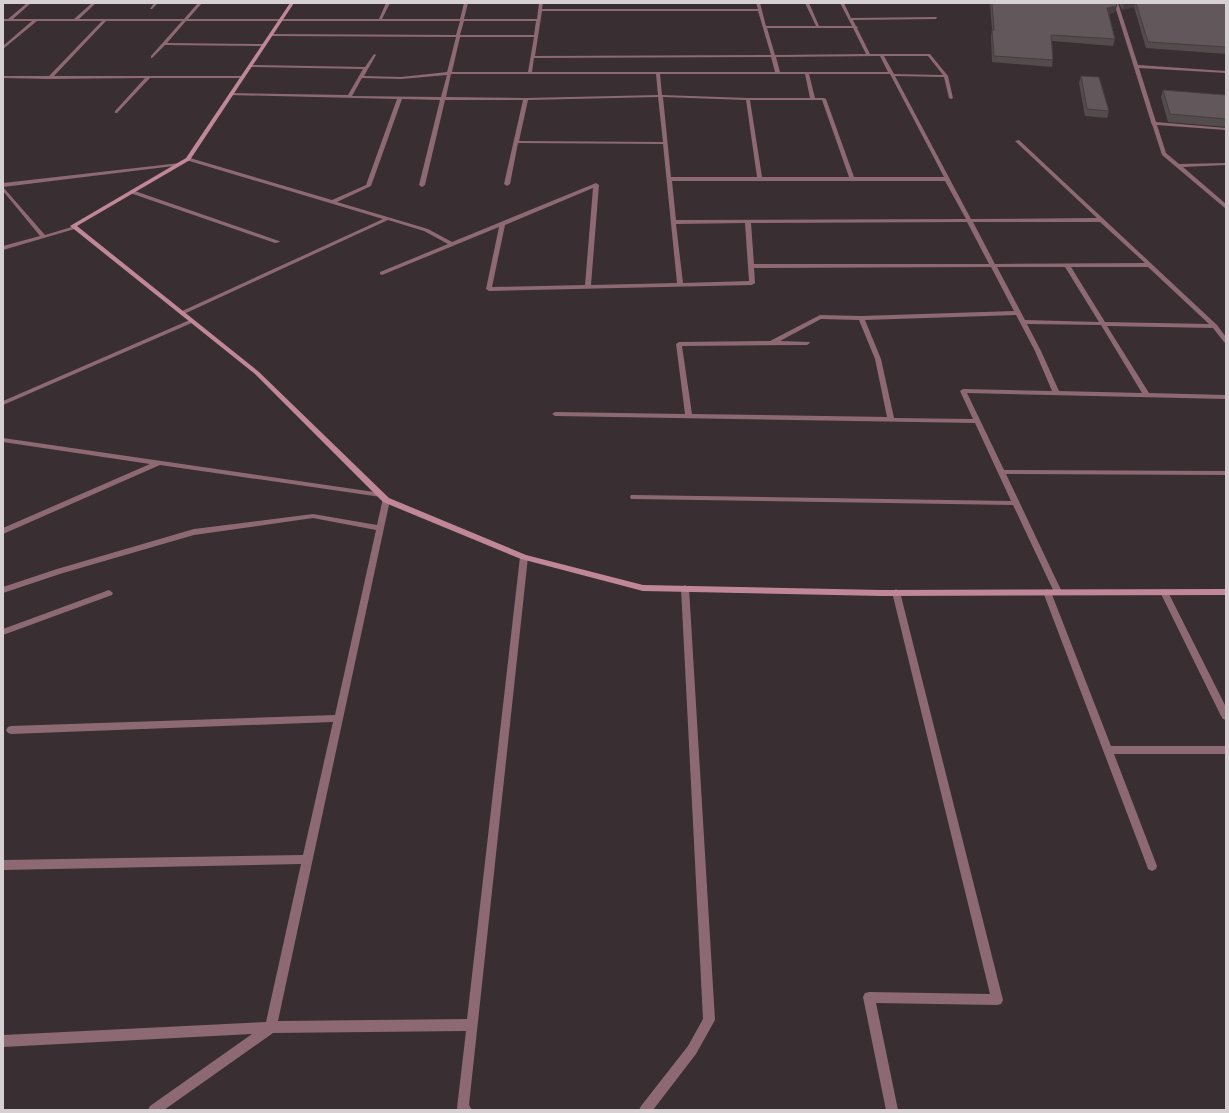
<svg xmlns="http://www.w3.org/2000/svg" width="1229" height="1113" viewBox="0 0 1229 1113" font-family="Helvetica,sans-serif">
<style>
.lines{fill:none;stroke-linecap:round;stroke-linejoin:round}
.street{fill:#8d6973;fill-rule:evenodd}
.secondary{fill:#c08798;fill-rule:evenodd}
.wall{fill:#544b4d}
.shaded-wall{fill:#453d3f}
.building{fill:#62575a;stroke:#453d3f}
</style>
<rect width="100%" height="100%" fill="#392e31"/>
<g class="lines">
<path class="street" d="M27,3H31L13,19H74L92,3H96L79,19H184L198,3H202L188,19H379L386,3H390L382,19H460L464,3H468L464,19H537L539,3H543L542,9H758L756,3H760L766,26H816L805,3H809L819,26H852L840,3H844L851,18L937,17L936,19L853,20L856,26L858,27L857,28L870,54H930L948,76L953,98L951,99L949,98L944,77L895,76L971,219L1097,218L1015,141L1019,140L1217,325L1226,337V343L1224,342L1213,328L1107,326L1149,393L1226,395V399L967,393L1004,470L1226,471V475L1006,474L1062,592L1058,595L1054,592L1013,505L631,499L630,497L631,495H634L1011,501L975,423L555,416L552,414L555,412L685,414L676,344L679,342L770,341L820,315L861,316L1014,311L991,267L754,268L755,283L752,285L489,291L486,289L499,227L382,275L380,274V272L448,244L424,231L388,220L184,314H180V312L383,219L186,160V158H190L332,200L366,185L397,99L229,95V93H231L348,95L363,69L250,67H249V65L365,67L374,54L376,55L364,76L401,77L447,72L456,37L270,36L269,34L456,35L460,21H186L167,43L264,44L266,45L264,46L165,45L152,58H151V56L182,21H106L54,76H243L245,77L243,78H150L117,113H115V111L145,78L49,79L3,78V76H49L102,21H37L3,49V46L32,21H3V19H8ZM542,11H758L771,55L535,56ZM464,21H536L534,35H460ZM767,28H853L866,54L775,55ZM460,37H534L528,72H452ZM880,56L888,72H780L776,57ZM884,56H928L943,75L894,74ZM771,57L775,72H532L534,58ZM451,74H656L658,95L526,98L446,97ZM660,74H805L810,98H748L662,95ZM809,74H890L944,177H854L826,99L824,98H815ZM447,75L441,97L352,96L362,78L401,79ZM658,97L663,142L519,141L528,100ZM663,97L746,100L757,177H671ZM402,99L440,100L419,185L422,187L425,185L445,100H523L504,184L507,186L510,184L518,143L663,144L677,283L591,285L599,185L596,183L452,242L428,229L337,202L371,186ZM750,100H822L849,177H762ZM672,181H945L966,219L676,220ZM593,188L585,285L492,287L505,225ZM967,222L989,264H754L751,223ZM973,222H1100L1145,263L995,264ZM745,223L749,281L683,283L676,224ZM997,267H1065L1099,322L1025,320ZM1071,267H1148L1209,324L1105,322ZM1016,315L1035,351L1052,391L963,389L960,391L973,419L894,418L881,359L865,320ZM821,319L859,320L875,359L887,417L692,414L682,346L807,345L810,343L809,342L780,341ZM1027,324L1101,325L1142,393L1059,391L1041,351Z
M154,3H158L152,9H150Z
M1114,3H1118L1138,65L1226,71V73L1139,68L1156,122L1226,128V130L1157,125L1166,153L1179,164L1226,163V165L1183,167L1226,204V209L1162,155L1152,124L1151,123V122Z
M180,163H182V165L3,187L45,235L75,226L78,228L3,250V246L40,236L3,191V183Z
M132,190L279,241L280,242L275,243L130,193V191Z
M192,319L194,320V322L3,405V401Z
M3,438L381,493L385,495L381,497L160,465L3,534V528L150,464L3,442Z
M383,498H386L390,500L278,1021L467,1019L520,557L521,555H527L528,557L469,1105L472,1110H458L457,1108L466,1031L273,1033L164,1110H148L150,1106L252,1034L3,1047V1035L266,1022L301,864L3,870V860L303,855L333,722L11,734L8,733L6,730L8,727L11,726L335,715L376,530L313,518L194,535L63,573L3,593V587L57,569L194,529L313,514L377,525Z
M685,585L689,588L715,1020L696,1054L653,1110H639L641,1106L688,1046L703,1019L681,588Z
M896,589L900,592L1003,1000L1001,1004L997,1005L876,1003L898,1110H886L863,997L865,993L869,992L990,994L892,592Z
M1047,589L1051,592L1111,746H1226V754H1114L1157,866L1156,869L1152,871L1148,869L1147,866L1043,592Z
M1164,589L1168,592L1226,707V720L1223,719L1221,716L1160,592Z
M109,590L113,593L112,595L3,635V629Z"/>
<path class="secondary" d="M290,3H294L190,160L77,226L259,372L389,498L526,555L643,585L882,590L1226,589V595L882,596L643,591L521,559L383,502L255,374L70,226L186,158Z"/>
</g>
<path class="wall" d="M990,3H1116L1115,12L1109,14L1115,39L1113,46L1052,41L1053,60L1052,67L992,62L991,37L992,30Z
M1119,3H1226V54L1146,48L1134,7L1122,10Z
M1081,76L1109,111L1107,118L1085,116L1079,83Z
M1163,90L1226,95V127L1168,122L1161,97Z"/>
<path class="shaded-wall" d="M1127,3H1135L1134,7L1122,10L1124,4Z
M1117,6L1115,12L1106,14L1107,8Z"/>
<path class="building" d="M992,3H1116L1117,6L1107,8L1115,39L1051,35L1053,60L994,56L992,30H994Z
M1136,3H1226V47L1148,42Z
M1081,76L1099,77L1109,111L1087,109Z
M1163,90L1226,95V119L1170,114Z"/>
<rect width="1229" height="1113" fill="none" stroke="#d7d0d2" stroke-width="8"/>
</svg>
